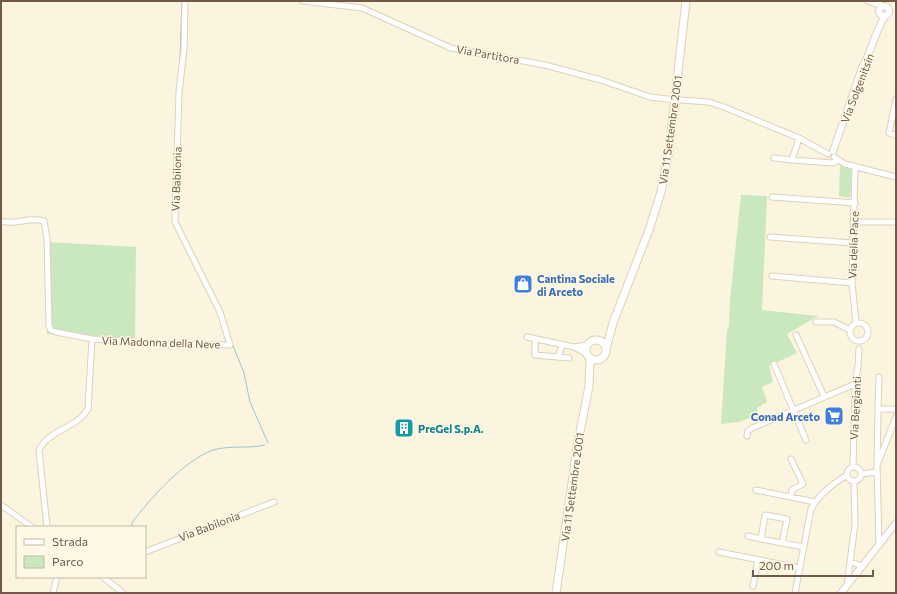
<svg xmlns="http://www.w3.org/2000/svg" width="897" height="594" viewBox="0 0 897 594" font-family="Commissioner,sans-serif">
<style>
.green{fill:#cae8bf}
.lines{fill:none;stroke-linecap:round;stroke-linejoin:round}
.stream{stroke:#9bc5d5;stroke-width:1}
.minor-casing{stroke:#dfd1bc;stroke-width:7}
.tertiary-casing{stroke:#dfd1bc;stroke-width:8}
.secondary-casing{stroke:#e1d0b7;stroke-width:9}
.minor{stroke:#fff;stroke-width:5}
.tertiary{stroke:#fff;stroke-width:6}
.secondary{stroke:#fff;stroke-width:7}
.labels{text-anchor:middle;dominant-baseline:central;stroke-width:3;stroke-linejoin:round;paint-order:stroke}
.street-label{font-size:11px;fill:#715b48;stroke:#fff8e5}
.shop-label{font-size:11px;font-weight:bold;fill:#366cbe;stroke:#fff8e5;text-anchor:start}
.culture-label{font-size:11px;font-weight:bold;fill:#0d838f;stroke:#fff8e5;text-anchor:start}
</style>
<rect width="100%" height="100%" fill="#fbf4df"/>
<path class="green" d="M840,164L852,170L850,198L839,196Z
M741,195L767,196L762,310L818,316L787,334L797,353L769,366L773,382L762,387L767,402L757,408L758,415L739,422L721,424L727,330L729,326L730,300Z
M45,242L136,247L135,338L47,334Z"/>
<g class="lines">
<path class="stream" d="M180,58L182,1
M232,343L244,373L250,402L268,443
M132,527V523C149,499 185,460 213,450C231,445 248,449 265,445"/>
<g class="minor-casing">
<path id="minor" d="M303,1L362,8L451,48L545,65L601,80L650,97L675,100
M896,99L889,133L896,135
M680,100L709,102L724,107L799,138L828,154
M834,157L845,164L896,177
M774,158L792,160L799,138
M792,160L833,163L838,160
M855,167L852,283L856,323
M772,197L855,203
M1,221C15,226 30,216 44,221L47,239L49,326L51,330L56,332L92,339L88,409C76,429 48,430 39,450L47,527
M853,222H896
M770,237L853,243
M772,276L852,283
M816,322H834L850,330
M850 332a9 9 0 1 1 18 0a9 9 0 1 1-18 0Z
M796,335L824,396
M527,337L574,347
M92,339L165,344L230,345L220,312L175,222L179,92L184,49L185,1
M535,339V355L569,358
M586,353L574,347L587,345
M558,357L562,345
M774,364L806,440
M878,409L879,377
M747,436L748,431L752,428L855,384
M877,462L878,409H896
M853,467L855,384L858,366L859,349
M847 474a7 7 0 1 1 14 0a7 7 0 1 1-14 0Z
M861,474L877,472
M756,490L815,502
M791,497L792,490L803,484L791,459
M1,505L32,527
M748,536L761,539
M782,543L787,519L765,515L761,539L804,547
M879,545L877,465L896,417
M145,552L274,502
M719,552L800,568
M851,562L862,566
M103,577L123,593
M847,585L855,524L854,481
M753,586L758,560
M53,593L57,577
M795,593L811,509C819,494 833,484 847,475"/>
</g>
<g class="tertiary-casing">
<path id="tertiary" d="M869,1L883,6
M879 11a5 5 0 1 1 10 0a5 5 0 1 1-10 0Z
M833,151L862,68C871,52 875,32 885,16
M841,593L896,523"/>
</g>
<g class="secondary-casing">
<path id="secondary" d="M586 350a10 10 0 1 1 20 0a10 10 0 1 1-20 0Z
M606,349L613,323L649,230L661,192L669,151L686,1
M556,593L578,442L589,386L590,359"/>
</g>
<use href="#minor" class="minor"/>
<use href="#tertiary" class="tertiary"/>
<use href="#secondary" class="secondary"/>
</g>
<defs>
<g id="shop-square" transform="scale(1)"><rect x="-9" y="-9" width="18" height="18" rx="4" fill="#3f7fe0" stroke="#fff8e5"/><path d="M-5-2.5h2.3a2.7 3.5 0 0 1 5.4 0H5L5.5 6h-11ZM-1.5-2.5h3a1.5 2.3 0 0 0-3 0Z" fill="#fff"/></g>
<g id="supermarket-square" transform="scale(1)"><rect x="-9" y="-9" width="18" height="18" rx="4" fill="#3f7fe0" stroke="#fff8e5"/><path d="M-6-5.5h2.5l.6 2H6L4.5 2H-2.5L-4.4-4H-6ZM-1.5 3.2a1.3 1.3 0 1 0 .1 0ZM3 3.2a1.3 1.3 0 1 0 .1 0Z" fill="#fff"/></g>
<g id="building-square" transform="scale(1)"><rect x="-9" y="-9" width="18" height="18" rx="4" fill="#0f9aa8" stroke="#fff8e5"/><path d="M-4-6H4V6H1V3H-1V6H-4ZM-2.5-4.3h1.7v1.8h-1.7ZM.8-4.3h1.7v1.8H.8ZM-2.5-1h1.7V.8h-1.7ZM.8-1h1.7V.8H.8Z" fill="#fff"/></g>
</defs>
<g fill-rule="evenodd">
<use href="#shop-square" x="523" y="284"/>
<use href="#supermarket-square" x="834" y="416"/>
<use href="#building-square" x="404" y="428"/>
</g>
<g class="labels">
<g class="street-label">
<text transform="translate(488 54) rotate(10)">Via Partitora</text>
<text transform="translate(857 88) rotate(-69)">Via Solgenitsin</text>
<text transform="translate(670 130) rotate(-82)">Via 11 Settembre 2001</text>
<text transform="translate(176 179) rotate(-88)">Via Babilonia</text>
<text transform="translate(853 245) rotate(-88)">Via della Pace</text>
<text transform="translate(161 342) rotate(2)">Via Madonna della Neve</text>
<text transform="translate(855 408) rotate(-87)">Via Bergianti</text>
<text transform="translate(572 487) rotate(-82)">Via 11 Settembre 2001</text>
<text transform="translate(209 526) rotate(-21)">Via Babilonia</text>
</g>
<g class="shop-label">
<text x="537" y="278">Cantina Sociale<tspan x="537" dy="13">di Arceto</tspan></text>
<text x="820" y="416" text-anchor="end">Conad Arceto</text>
</g>
<g class="culture-label">
<text x="418" y="428">PreGel S.p.A.</text>
</g>
</g>
<rect width="897" height="594" fill="none" stroke="#715b48" stroke-width="4"/>
<rect x="16" y="526" width="130" height="52" fill="#fff8e5" stroke="#c6b9a6"/>
<rect x="24" y="539" width="20" height="6" fill="#ffffff" stroke="#c6b9a6"/>
<text x="52" y="546" font-size="12" fill="#715b48">Strada</text>
<rect x="24" y="556" width="20" height="12" fill="#cae8bf" stroke="#c6b9a6"/>
<text x="52" y="566" font-size="12" fill="#715b48">Parco</text>
<path d="M753 570v6h120v-6" fill="none" stroke="#715b48" stroke-width="2"/>
<text x="759" y="570" font-size="12" fill="#715b48" stroke="#fff8e5" stroke-width="3" paint-order="stroke">200 m</text>
</svg>
